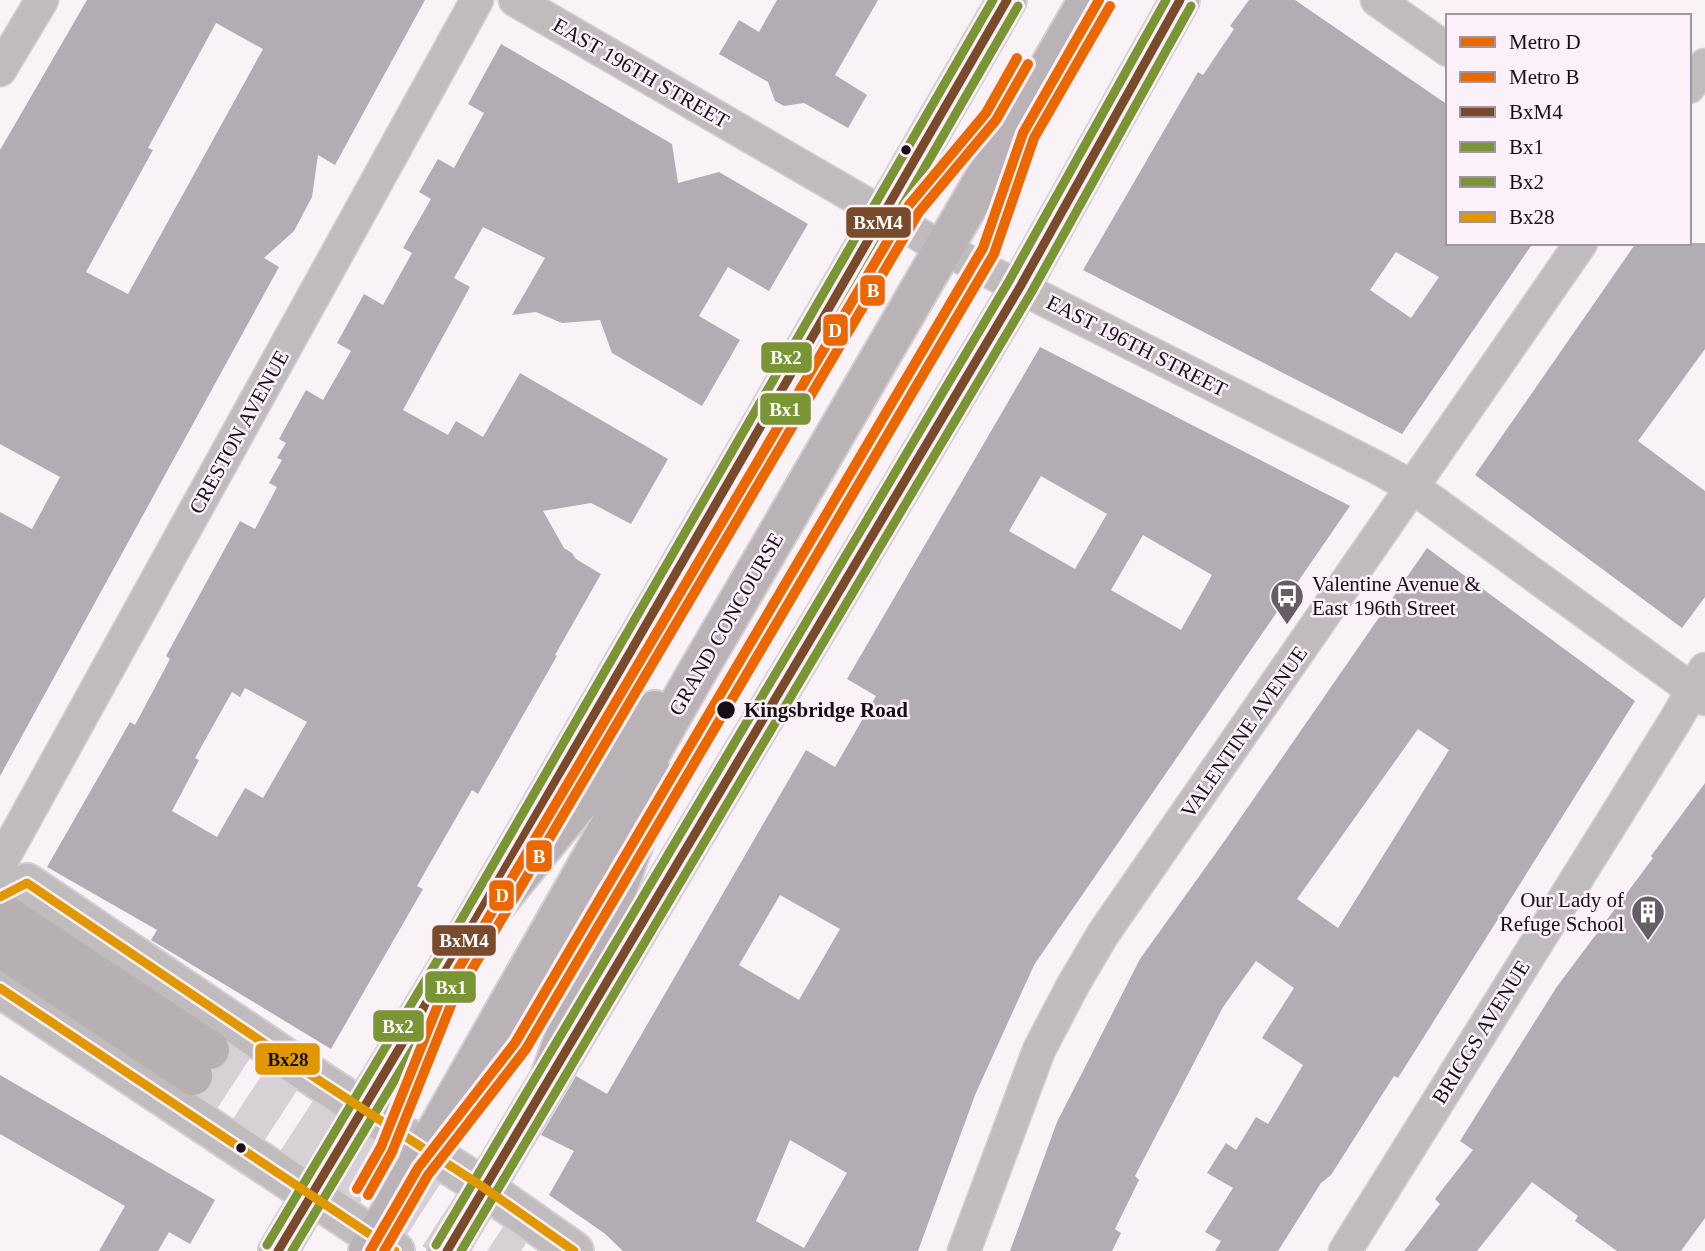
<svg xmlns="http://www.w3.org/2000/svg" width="1705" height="1251" viewBox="0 0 1705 1251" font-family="'Times New Roman',serif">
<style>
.building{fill:#b2acb4;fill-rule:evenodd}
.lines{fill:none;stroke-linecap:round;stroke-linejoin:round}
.secondary-tunnel{stroke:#d7d1d6;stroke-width:38;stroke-dasharray:38 19;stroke-linecap:butt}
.minor-casing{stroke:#d4cfd3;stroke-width:35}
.tertiary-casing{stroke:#d4cfd3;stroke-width:42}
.secondary-casing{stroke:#d4cfd3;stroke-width:42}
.primary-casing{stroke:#d4cfd3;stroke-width:42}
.minor{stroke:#c0bbbd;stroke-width:32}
.tertiary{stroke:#c0bbbd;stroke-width:38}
.secondary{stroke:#b6b0b2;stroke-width:38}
.primary{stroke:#b9b2b7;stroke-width:38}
.bus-1-casing{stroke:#fcf0fa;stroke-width:14}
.bus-2-casing{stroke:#fcf0fa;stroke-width:14}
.bus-3-casing{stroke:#fcf0fa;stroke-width:14}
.bus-4-casing{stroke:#fcf0fa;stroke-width:14}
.bus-1{stroke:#7a4b2a;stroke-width:9}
.bus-2{stroke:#799534;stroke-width:9}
.bus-3{stroke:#799534;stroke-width:9}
.bus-4{stroke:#e19702;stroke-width:9}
.metro-1-casing{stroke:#fcf0fa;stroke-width:16}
.metro-2-casing{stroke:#fcf0fa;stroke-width:16}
.metro-1{stroke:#eb6800;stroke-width:10}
.metro-2{stroke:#eb6800;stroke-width:10}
.bus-dot{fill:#170e16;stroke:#fcf0fa;stroke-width:2.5}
.labels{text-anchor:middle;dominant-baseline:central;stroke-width:5;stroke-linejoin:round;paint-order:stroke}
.street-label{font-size:21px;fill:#170e16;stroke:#fcf0fa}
.poi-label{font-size:21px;fill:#170e16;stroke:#fcf0fa;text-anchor:start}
.stop-label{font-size:21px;font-weight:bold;fill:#170e16;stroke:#fcf0fa;text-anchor:start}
.line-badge{stroke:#fcf0fa;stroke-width:2.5}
.badge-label{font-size:19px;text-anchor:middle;font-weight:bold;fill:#fff}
.pale-badge-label{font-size:19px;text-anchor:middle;font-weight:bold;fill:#111}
</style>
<rect width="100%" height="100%" fill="#f9f3f8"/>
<path class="building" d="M87,0H425L335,165L318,155L312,197L294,231L264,258L279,267L0,776V512L32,529L60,477L0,444V150ZM216,23L263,49L128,294L86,272L153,150L148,148Z
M777,0H878L835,75L867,95L848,128L804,103L784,106L775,101L768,82L719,54L739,20L759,32Z
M1249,0H1295L1448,105V243H1533L1402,434L1083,270L1198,72L1203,75L1234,29L1230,26ZM1396,252L1439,277L1411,318L1370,290Z
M501,44L672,144L678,183L719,172L808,224L769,291L728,267L699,316L740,340L702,406L612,353L600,320L562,323L536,312L512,315L545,258L483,227L454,278L470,287L403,410L448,435L456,421L483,437L520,373L668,459L631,524L591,503L543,511L564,548L572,553L576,559L601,574L555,655L557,656L478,794L472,790L417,886L423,889L331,1049L151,940L157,930L47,867L130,722L135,725L170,659L166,656L240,521L255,529L277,487L269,483L282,460L277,458L286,443L279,439L306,390L323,400L351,351L337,343L364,294L383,305L412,253L403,248L431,199L419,192L438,159L454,168L484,113L468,104ZM245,688L307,722L263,798L245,788L217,837L172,811L199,760L195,758L232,692L240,697Z
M1636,243H1705V349L1638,441L1705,491V597L1682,628L1475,475Z
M1040,347L1350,506L1034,965L975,1095L918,1251H623L604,1233L549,1195L574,1151L541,1135L576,1076L607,1094L806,750L835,767L876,696L847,679ZM1041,476L1107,514L1075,569L1009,531ZM1143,535L1212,575L1181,630L1111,590ZM780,895L840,929L799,1000L739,965ZM790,1140L847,1173L804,1248L756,1221Z
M1427,548L1635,701L1398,1078L1394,1076L1331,1175L1321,1183L1278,1251H1215L1221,1241L1205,1232L1233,1188L1207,1173L1226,1143L1236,1150L1256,1117L1268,1124L1303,1065L1262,1038L1294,988L1256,961L1223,1007L1135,1176L1139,1180L1115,1229L1121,1233L1112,1251H1010L1057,1122L1140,959L1228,836ZM1418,729L1449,750L1338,928L1297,899Z
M1705,783V1218L1681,1251H1617L1575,1221L1578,1216L1532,1182L1477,1251H1404L1440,1204L1435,1199L1473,1150L1460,1141L1556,988L1653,858L1651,856Z
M0,1075L215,1200L190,1244L169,1232L158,1251H99L125,1206L0,1134Z"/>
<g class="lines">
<path class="secondary-tunnel" d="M210,1050L521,1251
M193,1076L465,1251"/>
<g class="minor-casing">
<path id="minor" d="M515,0L944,249L1376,467L1414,488L1705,699
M1377,0L1448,50
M0,70L42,0
M1689,87L1705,65
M0,864L477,0
M964,1251L1039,1050L1073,985L1103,934L1581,243
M1345,1251L1675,721L1705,669"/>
</g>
<g class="tertiary-casing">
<path id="tertiary" d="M0,897L27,883L323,1083L483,1187L574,1251
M0,988L395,1251
M278,1251L457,952L1007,0
M447,1251L1020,287L1180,0"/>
</g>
<g class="secondary-casing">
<path id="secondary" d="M0,914L8,916L210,1050
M0,948L193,1076"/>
</g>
<g class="primary-casing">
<path id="primary" d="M457,952L655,710
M551,1074L657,779
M368,1251L693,679L1088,0"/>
</g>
<use href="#minor" class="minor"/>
<use href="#tertiary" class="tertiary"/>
<use href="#secondary" class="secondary"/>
<use href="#primary" class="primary"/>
<g class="bus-1-casing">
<path id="bus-1" d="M278,1251L457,952L1007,0
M447,1251L1020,287L1180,0"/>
</g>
<g class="bus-2-casing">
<path id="bus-2" d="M292,1251L468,958L1018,6
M461,1251L1031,293L1191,6"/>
</g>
<g class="bus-3-casing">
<path id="bus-3" d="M267,1245L446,946L993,0
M436,1245L1009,281L1166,0"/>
</g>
<g class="bus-4-casing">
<path id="bus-4" d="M0,897L27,883L323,1083L483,1187L574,1251
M0,988L395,1251"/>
</g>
<use href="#bus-1" class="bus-1"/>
<use href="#bus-2" class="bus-2"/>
<use href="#bus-3" class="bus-3"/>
<use href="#bus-4" class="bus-4"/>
<g class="metro-1-casing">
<path id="metro-1" d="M357,1189L381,1147L440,1000L909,205L986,113L1017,58
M370,1251L418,1168L515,1043L983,248L1023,133L1099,0"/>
</g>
<g class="metro-2-casing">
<path id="metro-2" d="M368,1195L392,1152L451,1005L919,212L996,120L1028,64
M384,1251L428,1175L526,1049L994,254L1034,138L1110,6"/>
</g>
<use href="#metro-1" class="metro-1"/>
<use href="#metro-2" class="metro-2"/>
</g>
<defs>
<g id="bus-pin" transform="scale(1.75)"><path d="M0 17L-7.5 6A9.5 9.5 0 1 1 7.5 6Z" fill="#665e65" stroke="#fcf0fa"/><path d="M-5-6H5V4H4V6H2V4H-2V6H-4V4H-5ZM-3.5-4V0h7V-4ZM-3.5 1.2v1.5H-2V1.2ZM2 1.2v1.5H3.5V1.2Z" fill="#fff"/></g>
<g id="building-pin" transform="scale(1.75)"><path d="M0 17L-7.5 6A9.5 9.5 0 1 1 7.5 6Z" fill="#665e65" stroke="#fcf0fa"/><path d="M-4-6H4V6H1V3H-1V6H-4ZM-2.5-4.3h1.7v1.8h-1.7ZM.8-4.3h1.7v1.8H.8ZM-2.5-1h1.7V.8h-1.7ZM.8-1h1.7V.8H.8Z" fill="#fff"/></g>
</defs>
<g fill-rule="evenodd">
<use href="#bus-pin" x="1287" y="596"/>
<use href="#building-pin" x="1648" y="912"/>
</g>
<g class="bus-dot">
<circle cx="906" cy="150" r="6"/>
<circle cx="726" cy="710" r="10"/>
<circle cx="241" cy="1148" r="6"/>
</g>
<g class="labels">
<g class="street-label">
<text transform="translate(641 73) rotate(30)">EAST 196TH STREET</text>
<text transform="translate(1137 346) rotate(27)">EAST 196TH STREET</text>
<text transform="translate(239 432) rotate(-61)">CRESTON AVENUE</text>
<text transform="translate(726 624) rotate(-60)">GRAND CONCOURSE</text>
<text transform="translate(1244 732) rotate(-55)">VALENTINE AVENUE</text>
<text transform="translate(1481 1032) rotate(-58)">BRIGGS AVENUE</text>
</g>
<g class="poi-label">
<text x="1312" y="584">Valentine Avenue &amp;<tspan x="1312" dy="24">East 196th Street</tspan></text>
<text x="1624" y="900" text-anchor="end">Our Lady of<tspan x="1624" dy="24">Refuge School</tspan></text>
</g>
<g class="stop-label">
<text x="744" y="710">Kingsbridge Road</text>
</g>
</g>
<g class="line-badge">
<rect x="845" y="206" width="67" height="33" rx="7" fill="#7a4b2a"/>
<rect x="859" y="274" width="27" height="33" rx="7" fill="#eb6800"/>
<rect x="822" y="313" width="27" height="34" rx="7" fill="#eb6800"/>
<rect x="760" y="341" width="53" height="33" rx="7" fill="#799534"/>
<rect x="759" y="392" width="53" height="34" rx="7" fill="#799534"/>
<rect x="525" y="839" width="28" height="34" rx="7" fill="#eb6800"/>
<rect x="488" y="879" width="27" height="33" rx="7" fill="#eb6800"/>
<rect x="431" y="924" width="66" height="33" rx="7" fill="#7a4b2a"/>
<rect x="424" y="970" width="53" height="34" rx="7" fill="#799534"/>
<rect x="372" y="1009" width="53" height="34" rx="7" fill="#799534"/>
<rect x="254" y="1042" width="67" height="34" rx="7" fill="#e19702"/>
</g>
<g class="badge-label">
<text x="878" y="229">BxM4</text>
<text x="873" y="297">B</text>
<text x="835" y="337">D</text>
<text x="786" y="364">Bx2</text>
<text x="785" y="416">Bx1</text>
<text x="539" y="863">B</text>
<text x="502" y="902">D</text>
<text x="464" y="947">BxM4</text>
<text x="451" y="994">Bx1</text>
<text x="398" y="1033">Bx2</text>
</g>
<g class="pale-badge-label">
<text x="288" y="1066">Bx28</text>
</g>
<rect x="1446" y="14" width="245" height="231" fill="#fcf0fa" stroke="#a0969f" stroke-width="2"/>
<rect x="1460" y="37" width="35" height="10" fill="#eb6800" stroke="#a0969f" stroke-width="2"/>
<text x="1509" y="49" font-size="21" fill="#170e16">Metro D</text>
<rect x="1460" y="72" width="35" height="10" fill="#eb6800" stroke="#a0969f" stroke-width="2"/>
<text x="1509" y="84" font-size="21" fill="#170e16">Metro B</text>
<rect x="1460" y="107" width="35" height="10" fill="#7a4b2a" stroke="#a0969f" stroke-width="2"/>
<text x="1509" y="119" font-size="21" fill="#170e16">BxM4</text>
<rect x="1460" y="142" width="35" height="10" fill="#799534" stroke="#a0969f" stroke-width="2"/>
<text x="1509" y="154" font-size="21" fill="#170e16">Bx1</text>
<rect x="1460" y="177" width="35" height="10" fill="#799534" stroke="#a0969f" stroke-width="2"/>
<text x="1509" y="189" font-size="21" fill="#170e16">Bx2</text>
<rect x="1460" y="212" width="35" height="10" fill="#e19702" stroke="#a0969f" stroke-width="2"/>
<text x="1509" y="224" font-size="21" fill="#170e16">Bx28</text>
</svg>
